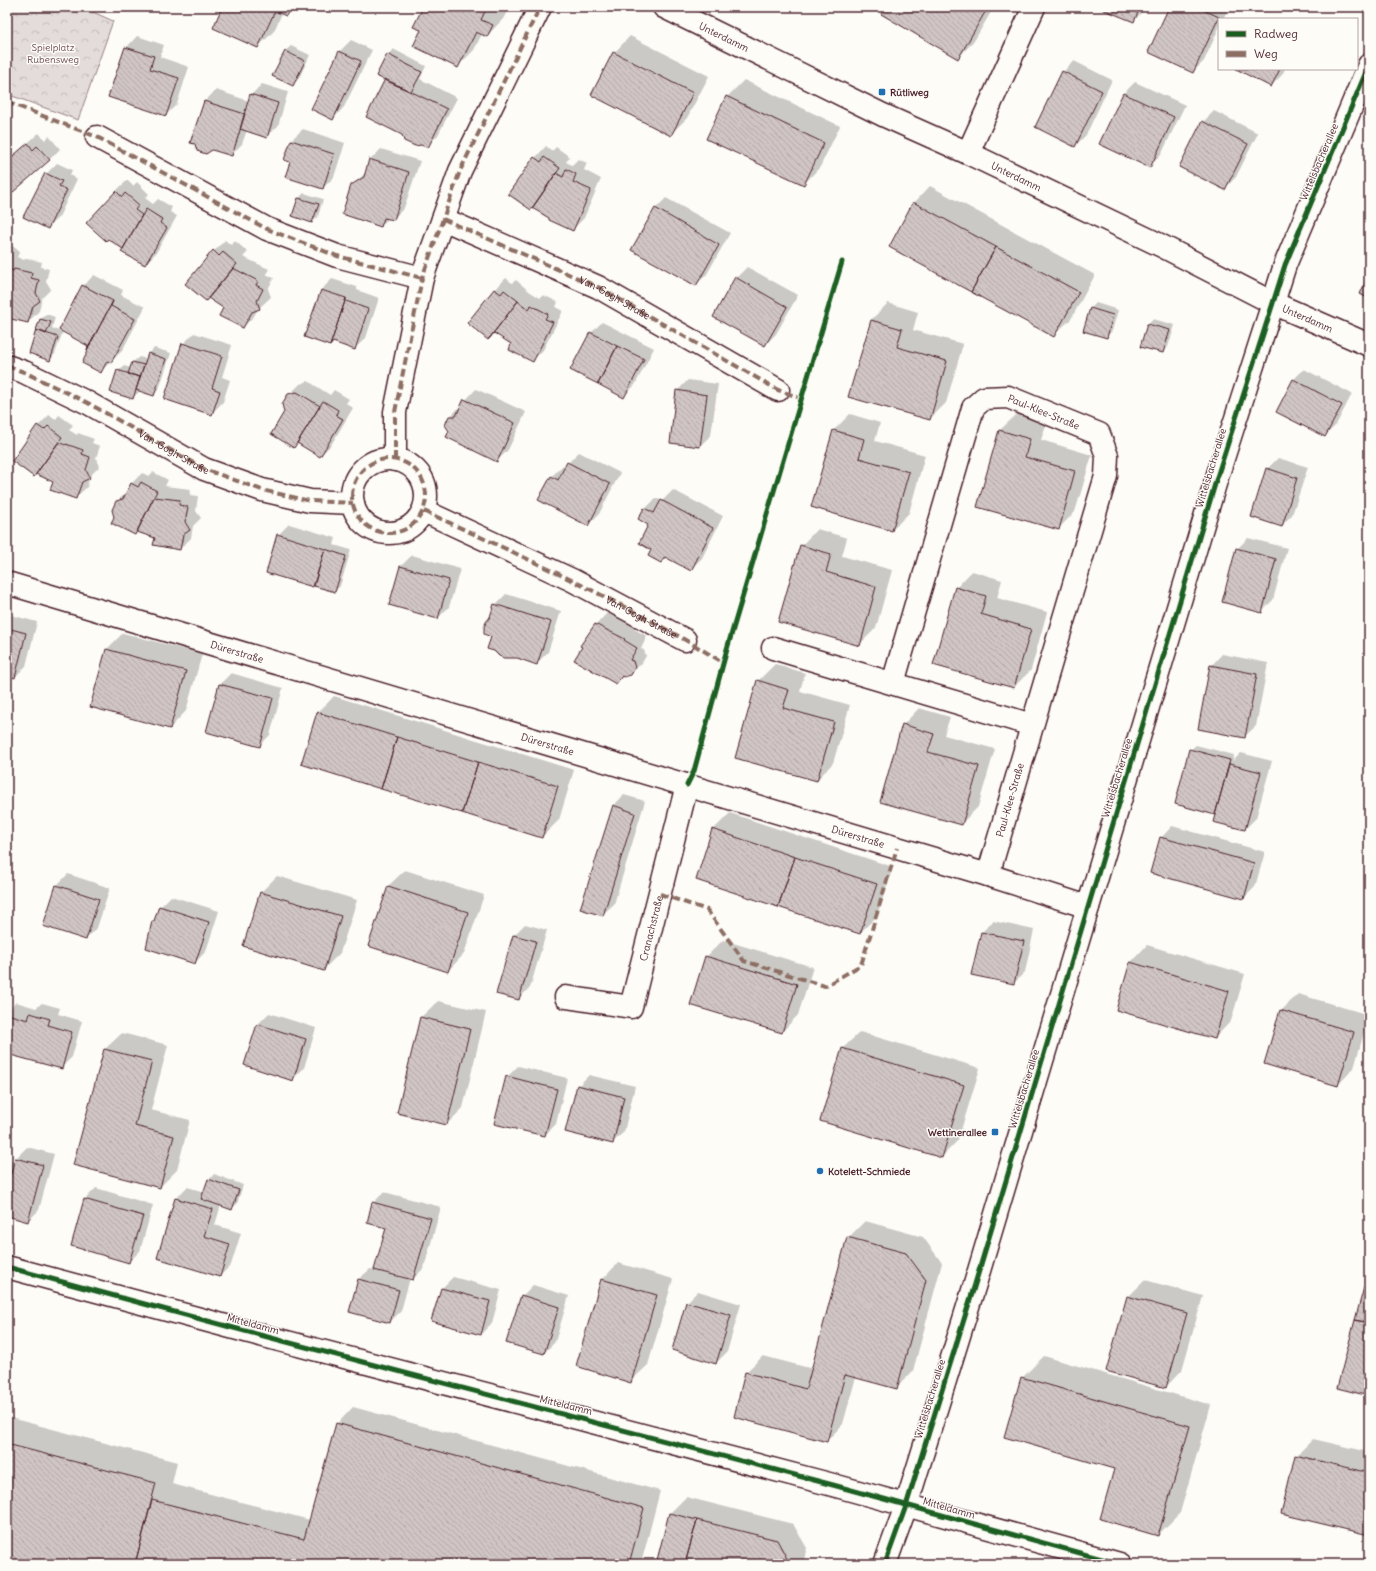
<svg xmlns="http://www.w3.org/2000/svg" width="1376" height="1571" viewBox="0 0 1376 1571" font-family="Delius,sans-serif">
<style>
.park{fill:url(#park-crowns);stroke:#967e82}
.shadow{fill:#0003}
.building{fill:url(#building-back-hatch);stroke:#4a1f2b}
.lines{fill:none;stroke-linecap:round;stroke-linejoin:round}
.minor-casing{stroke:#4a1f2b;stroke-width:25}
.tertiary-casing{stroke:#4a1f2b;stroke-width:25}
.minor{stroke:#fdfcf7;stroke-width:22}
.tertiary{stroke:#fdfcf7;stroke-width:22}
.quiet{stroke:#8d6e63;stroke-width:4;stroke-dasharray:8 4;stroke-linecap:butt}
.cycleway-casing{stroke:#fdfcf7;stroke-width:8}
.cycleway{stroke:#1b5e20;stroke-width:5}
.poi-dot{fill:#1f6fb2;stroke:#fdfcf7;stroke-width:1.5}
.labels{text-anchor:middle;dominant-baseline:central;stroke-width:3;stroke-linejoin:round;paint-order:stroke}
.street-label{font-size:10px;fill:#4a1f2b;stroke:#fdfcf7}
.park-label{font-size:10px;fill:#704e57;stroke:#fdfcf7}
.poi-label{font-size:10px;font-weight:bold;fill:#4a1f2b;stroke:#fdfcf7;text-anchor:start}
</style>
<defs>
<pattern id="park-crowns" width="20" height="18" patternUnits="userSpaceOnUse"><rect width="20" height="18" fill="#e3dcda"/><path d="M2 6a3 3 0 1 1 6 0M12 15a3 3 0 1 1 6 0" fill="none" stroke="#c4bcbb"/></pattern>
<pattern id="building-back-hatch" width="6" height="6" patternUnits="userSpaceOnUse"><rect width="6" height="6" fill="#d0c5c4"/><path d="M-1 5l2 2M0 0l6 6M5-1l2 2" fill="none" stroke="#b4a9a9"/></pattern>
</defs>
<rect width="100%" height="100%" fill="#fdfcf7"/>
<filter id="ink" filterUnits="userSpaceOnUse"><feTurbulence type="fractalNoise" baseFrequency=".025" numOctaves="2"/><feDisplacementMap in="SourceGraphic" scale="8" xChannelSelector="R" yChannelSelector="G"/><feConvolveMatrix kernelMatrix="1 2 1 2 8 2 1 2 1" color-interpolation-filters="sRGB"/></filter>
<g filter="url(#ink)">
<path class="park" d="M7,7H82L113,21L78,120L7,94Z"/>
<path class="shadow" d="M223,7H294L286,15L282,13L274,31L258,47Z
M424,7H506L509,8L503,19L487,36L482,34L474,50L458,66L422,30Z
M886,7H994L974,41L958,58Z
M1100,7H1146L1134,21Z
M1170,7H1229L1223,19H1219V28L1204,61L1193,72Z
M1300,7H1308L1306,9Z
M137,36L164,45L160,57L189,67L177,104L166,115L126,48Z
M630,36L709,76L687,118L671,134L614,53Z
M351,40L372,50L344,107L333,119L340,51Z
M291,46L310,55L298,80L292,85L285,51Z
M393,49L426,66L420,79L457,98L438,135L427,147L421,144L386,79L388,55Z
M1074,61L1112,80L1086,135L1075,146L1063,72Z
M1238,69H1285L1282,75L1271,86Z
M744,80L840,126L820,167L804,184L727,97Z
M1135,82L1185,105L1161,155L1150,166L1101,143L1124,93Z
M262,84L288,92L278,126L266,137L247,130L242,144L231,155L205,101L216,90L249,101L251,95Z
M1214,111L1258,133L1236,177L1225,188L1203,122Z
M303,129L345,143L334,177L323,188L291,162V140Z
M39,133L45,140L49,136L60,149L49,160L7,185V161Z
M546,146L552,151L556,147L570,157L566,162L572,165L578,159L587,163L584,170L601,179L584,218L573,229L535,158Z
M381,149L420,161L404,208L393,219L389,218L381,226L352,186L366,172L370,160Z
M57,163L72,170L70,175L77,179L59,217L47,228L46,174Z
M127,180L133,186L137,182L149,194L145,198L153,204L158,199L172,207L170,212L177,216L156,253L145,264L124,249L116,191Z
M930,186L1095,275L1071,319L1054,335L914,203Z
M304,193L323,199L318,217L312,222L293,216L299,198Z
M666,198L730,233L707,274L696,285L655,209Z
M225,240L231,245L235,241L248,252L243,257L269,269L266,274L274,278L268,289L271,297L258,309L254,316L243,327L225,308L214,251Z
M7,243L20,251L17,257L24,260L26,258L42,262L41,267L49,269L46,281L51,289L42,298L39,311L28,322L7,317Z
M747,267L798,295L776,334L765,345L736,278Z
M94,275L123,290L121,295L145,307L122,351L101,371L89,351V345L63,331L55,354L50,360L41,319L46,314L55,317L52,328L59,331L83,286Z
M506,278L512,283L516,280L529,291L540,298L543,295L558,302L556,307L563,311L543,350L532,361L512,344L494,333L468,323L495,289Z
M332,279L357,287V290L379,298L366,338L354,349L334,342L331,345L306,337L321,290Z
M888,303L918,312L913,330L963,344L946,403L930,419L849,396L871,320Z
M1096,303L1118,310L1112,331L1106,337L1091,308Z
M1153,319L1175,325L1168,347L1163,352L1141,346L1148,324Z
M602,322L654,348L635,385L624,396L591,333Z
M194,333L232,345L222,377L230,380L223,402L212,413L183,344Z
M154,348L171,353L159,389L154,395L139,390L138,393L132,398L118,371L124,366L131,368L133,362L139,357L147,359L149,353Z
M1304,369L1352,394L1336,425L1325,436L1293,380Z
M688,380L718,384L711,435L700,446L677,391Z
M308,381L330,395L334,390L349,399L346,403L353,408L331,445L320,456L298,442L294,447L285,412L289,395L300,384Z
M476,389L526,412L508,450L497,461L450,431V417Z
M850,414L880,423L875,441L925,455L909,513L892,530L833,431Z
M1017,414L1047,422L1041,440L1092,455L1075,512L1058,529L1000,430Z
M49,415L56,419L59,415L73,425L69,430L77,435L78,433L94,439L92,443L100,446L96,458L100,466L90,476L87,487L75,498L54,482L13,460L38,426Z
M7,424L11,426L7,439Z
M579,452L620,473L599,514L588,525L552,476L563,465L566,467L568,463Z
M1278,458L1308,467L1292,515L1281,526L1267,469Z
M153,472L168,480L165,486L191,489L190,495L198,496L196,511L201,518L193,526L191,538L180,549L156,537L137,531L135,533L115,517L117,502L128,490L131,484L142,473L149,476Z
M673,490L723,516L702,558L691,569L666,556L661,562L652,549L650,525L645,509L656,498L662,501Z
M289,524L336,538L334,545L351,550L340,586L335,591L314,585L313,586L278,535Z
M817,529L847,538L842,556L892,570L876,628L859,645L801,546Z
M1248,538L1287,548L1273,600L1262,611L1237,549Z
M412,555L460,569L449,607L438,618L390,605L401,566Z
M972,571L1002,580L997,598L1047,612L1031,670L1014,687L956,588Z
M506,594L561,611L548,652L537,663L517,657L510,658L500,655L492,636L491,617L495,605Z
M607,613L635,627L634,629L647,636L641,649L644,650L646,656L642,663L630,674L624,675L616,683L596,625Z
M7,614L37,622L26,666L15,677L7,675Z
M123,633L202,654L186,711L170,728L107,649Z
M1222,654L1268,663L1256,726L1244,737L1211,666Z
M775,664L805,673L800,691L850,705L833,763L817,780L758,681Z
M231,673L283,688L270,735L259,746L207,732L220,684Z
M334,696L574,770L559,820L542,837L318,713Z
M919,708L950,717L944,735L995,749L978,807L961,824L903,725Z
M1196,745L1234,755L1233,761L1241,753L1272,761L1256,818L1245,829L1217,812L1190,750Z
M624,795L645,801L614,904L602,915L613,806Z
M730,813L893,867L877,916L860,933L713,830Z
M1172,826L1265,852L1255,887L1244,898L1161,838Z
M405,870L484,895L464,954L448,971L388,886Z
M68,874L110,888L97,928L86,939L57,885Z
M277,876L357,900L340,953L324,969L245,945L261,892Z
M171,896L219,911L206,951L195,963L153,921L156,918L160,907Z
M993,921L1034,930L1025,972L1014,983L982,932Z
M525,924L547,930L530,988L518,999L497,993L514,935Z
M723,940L813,967L798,1015L782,1032L706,957Z
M1147,945L1245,974L1231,1021L1215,1038L1117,1009L1131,962Z
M1298,994L1369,1015L1354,1068L1338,1085L1281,1011Z
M438,1001L486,1012L463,1108L447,1124L421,1017Z
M16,1002L36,1008L42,1003L60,1008L58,1014L82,1021L72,1057L61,1068L7,1053V1012Z
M269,1013L316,1028L304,1068L293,1079L245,1065L258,1024Z
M860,1032L980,1068L958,1140L942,1157L821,1121L843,1048Z
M122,1033L168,1045L151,1110L190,1120L177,1170L160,1187L74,1164L105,1049Z
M518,1066L567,1078L556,1124L545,1135L507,1077Z
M589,1075L635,1086L624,1132L612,1143L578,1086Z
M27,1147L54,1154L39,1210L28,1221L7,1215V1159L15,1161L16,1158Z
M214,1174L243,1185L237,1204L231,1209L221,1205L215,1225L241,1233L231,1265L220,1276L158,1257L176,1198L187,1187L205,1192L209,1180Z
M96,1188L153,1205L140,1251L129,1262L72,1245L85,1199Z
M384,1192L441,1207L424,1268L413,1279L410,1278L401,1311L390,1322L358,1280L370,1269L375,1270L387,1228L373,1203Z
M865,1221L923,1237L942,1263L913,1371L896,1388L856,1377L843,1424L827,1441L746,1372L763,1356L813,1369L848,1238Z
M618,1263L673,1279L648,1365L631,1381L602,1280Z
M453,1277L501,1290L492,1323L481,1334L433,1321L442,1288Z
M1145,1280L1203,1296L1182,1370L1166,1387L1128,1297Z
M533,1285L569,1296L555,1342L544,1353L522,1296Z
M698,1291L741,1304L727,1352L716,1363L687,1302Z
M1044,1356L1211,1405L1180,1513L1158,1535L1115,1469L1022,1378Z
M353,1407L660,1491L641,1564H7V1417L177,1462L172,1484L310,1520L337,1424Z
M1313,1439L1369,1452V1534L1296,1456Z
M686,1497L793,1524L807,1548L803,1564H657L670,1513Z"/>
<path class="building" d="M222,7H291L286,16L275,11L258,48L213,28Z
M423,7H487L481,20L493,25L487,37L476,32L458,68L413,46L421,30L413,27Z
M885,7H988L958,59L881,14Z
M1097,7H1140L1134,22Z
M1169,7H1197L1219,17L1193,73L1148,52Z
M125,47L154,56L150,69L179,78L166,116L108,97Z
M285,51L305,61L293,86L272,76Z
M339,51L361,61L333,120L311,109Z
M613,52L693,93L671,136L591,95Z
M387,54L422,72L411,92L376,76Z
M1236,69H1280L1271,87Z
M1062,71L1102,91L1075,147L1035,127Z
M385,79L447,109L428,148L421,145L415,146L404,141L402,135L366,117Z
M1123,93L1174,117L1150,168L1099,144Z
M250,94L278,103L267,138L240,129Z
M726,96L824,143L804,185L706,139Z
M204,101L245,114L232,156L212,150L206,154L197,151L195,144L190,143Z
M1202,121L1248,144L1225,190L1179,167Z
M291,140L334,154L323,189L285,177L290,162L284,160Z
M28,143L33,150L37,146L50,160L12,193L7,187V161Z
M534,157L541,162L544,157L560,168L531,210L508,194Z
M369,159L409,172L394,220L384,218L381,227L342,214L351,185L364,177Z
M566,169L576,174L573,182L591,190L573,231L549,220V218L532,208L556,173L563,177Z
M45,173L62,181L59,186L67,190L48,229L23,217Z
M116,191L122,197L125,193L139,205L135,210L142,215L123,249L108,239L106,241L86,223Z
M298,198L319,204L312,223L292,216Z
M913,202L996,247L971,292L889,247Z
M655,208L719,245L696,286L631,250Z
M146,209L162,219L160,223L167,228L145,265L121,252Z
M996,247L1079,292L1054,337L971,292Z
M213,250L219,256L223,252L237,264L206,301L185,284Z
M7,268L13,271L14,269L32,273L31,278L39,280L36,293L40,301L33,306L28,323L7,318Z
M233,268L258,281L256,285L263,289L257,301L260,309L252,312L243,328L219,316L223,308L208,298Z
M1369,274V299L1360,294Z
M735,277L787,307L765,346L713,317Z
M82,285L113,301L87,350L88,346L59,330Z
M494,289L501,294L504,290L518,301L488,340L467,323Z
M321,290L346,298L330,346L304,337Z
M346,298V301L368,309L355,350L333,342L330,346Z
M113,301L111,306L135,319L111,363L107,361L101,373L82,363L88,351L87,350Z
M518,301L529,310L531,305L548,314L545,319L553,322L533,362L509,350L511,344L494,333L488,340Z
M1090,308L1113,315L1107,338L1083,331Z
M40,319L51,322L46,334L36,330Z
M871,320L902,329L897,347L947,361L930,420L848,397Z
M1147,324L1170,330L1163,353L1140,347Z
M36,330L58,337L50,361L29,353Z
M590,332L617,346L598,384L570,370Z
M182,343L222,356L212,388L220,391L212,415L164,399Z
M617,346L644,359L624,398L598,384Z
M148,353L166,359L154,396L136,390Z
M132,362L144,365L140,377L128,374Z
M117,370L140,377L133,399L110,392Z
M1293,379L1342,405L1325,437L1276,412Z
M676,390L707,395L700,447L670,443Z
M297,392L320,406L294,448L271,434L284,412L282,404L288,394Z
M464,399L515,423L497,462L446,437L449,431L445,425L449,416H456Z
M323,401L338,410L336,415L343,419L320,457L297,443Z
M37,425L44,430L48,426L62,437L34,477L12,461Z
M833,430L864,439L859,458L909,472L892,531L811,507Z
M999,430L1030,439L1025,457L1075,471L1059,530L977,507Z
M59,442L65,445L66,444L83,450L82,454L90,457L86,470L90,478L82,482L76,499L50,490L53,482L36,474Z
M567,462L610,484L588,526L538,500L551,476L558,480Z
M1266,468L1297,478L1282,527L1251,517Z
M141,482L157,491L135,535L111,523L114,517L112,510L116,501L123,499L131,483L138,487Z
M154,497L180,500L179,505L188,507L185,522L190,530L183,535L180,550L153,545L155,538L137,532Z
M661,500L713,528L691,571L665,557L661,563L648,556L651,550L639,543L648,525L638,519L644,508L654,513Z
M277,534L325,549L313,587L266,573Z
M800,545L831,554L826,572L876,587L860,646L778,622Z
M1236,548L1276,559L1262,613L1222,602Z
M325,549L346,556L335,592L314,586Z
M400,566L449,580L438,619L389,605Z
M955,587L986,596L981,614L1031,629L1014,688L933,665Z
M494,604L551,622L537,665L517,658H504L499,656L494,651L487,649L491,637L484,634V627L486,622L490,617Z
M595,624L625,639L624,640L637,648L630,660L633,661L635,668L631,675L624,677L622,676L616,684L574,660L582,647L580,646Z
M7,628L26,633L15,678L7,676Z
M106,649L186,671L170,729L90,707Z
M1210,665L1257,674L1245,738L1198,729Z
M757,680L789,690L783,708L834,722L817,781L735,758Z
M219,684L273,698L260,747L206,732Z
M317,712L397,737L381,789L301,764Z
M902,724L934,734L928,752L979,766L962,825L880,802Z
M397,737L478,762L462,813L381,789Z
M1189,749L1230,760L1215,815L1175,804Z
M478,762L558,786L542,838L462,813Z
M1229,764L1261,772L1245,830L1213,822Z
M613,805L635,813L603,916L580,909Z
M712,829L795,857L778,907L696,880Z
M1160,837L1254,863L1244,899L1150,873Z
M795,857L877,884L860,934L778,907Z
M56,885L99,899L86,940L43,926Z
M388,886L468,912L448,972L368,946Z
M260,892L341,916L324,971L243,946Z
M159,906L209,922L195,964L146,948L152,921H154Z
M981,932L1024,941L1014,984L971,975Z
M513,935L536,941L519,1000L496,994Z
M705,956L797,984L782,1033L690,1005Z
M1130,962L1229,991L1215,1039L1116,1010Z
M1280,1010L1354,1032L1338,1086L1264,1064Z
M30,1013L50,1019L48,1025L72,1032L62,1069L7,1054V1014L28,1020Z
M420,1017L470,1029L447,1125L397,1113Z
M257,1024L306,1039L293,1081L244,1065Z
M842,1048L964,1085L942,1158L820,1121Z
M104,1049L152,1061L135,1126L174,1136L160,1188L73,1165Z
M506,1076L557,1089L545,1136L494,1124Z
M577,1085L624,1097L613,1144L565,1132Z
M15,1158L43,1165L28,1222L7,1216V1173L11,1174Z
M208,1179L239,1190L232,1210L201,1199Z
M175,1198L213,1209L204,1236L230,1244L220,1277L157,1258Z
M84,1199L143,1216L129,1263L71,1246Z
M372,1202L431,1218L413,1280L374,1270L386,1228L367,1223Z
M847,1237L906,1253L926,1280L897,1389L845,1375L827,1442L734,1417L745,1372L806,1389Z
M1369,1269V1323L1355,1320Z
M358,1279L399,1290L390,1323L349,1312Z
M601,1279L657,1295L631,1383L576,1366Z
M441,1288L490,1301L481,1335L431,1321Z
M521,1295L559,1307L544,1354L506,1343Z
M1127,1296L1187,1313L1166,1388L1106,1371Z
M686,1302L731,1315L716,1364L672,1350Z
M1355,1320L1369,1323V1396L1337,1388Z
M1021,1377L1190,1426L1158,1536L1100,1519L1114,1469L1004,1437Z
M336,1423L644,1508L629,1564H135L152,1500L304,1539Z
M7,1444L156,1483L135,1564H7Z
M1295,1455L1369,1473V1535L1281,1514Z
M669,1513L697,1520L685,1564H656Z
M697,1520L777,1540L790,1564H685Z"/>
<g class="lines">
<g class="minor-casing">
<g id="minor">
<path id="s1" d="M664,7L883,115L968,153L1160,245L1273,303L1369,345"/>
<path d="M97,137L267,229L337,256L422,278"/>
<path d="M968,153L1034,7"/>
<path id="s2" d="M443,219L598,287L778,390"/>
<path id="s3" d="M7,366L24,372L88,403L204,469L262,490L310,501L353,503"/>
<circle cx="389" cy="496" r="37"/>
<path d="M395,460V412L422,278L460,171L540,7"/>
<path id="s4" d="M424,511L572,580L685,640"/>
<path id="s5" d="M7,583L988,875L1088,907"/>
<path d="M773,648L1032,725"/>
<path id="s6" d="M893,683L973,408L984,398L1008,397L1099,434L1107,456L1106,476L988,875"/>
<path id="s7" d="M566,997L631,1007L687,785"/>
<path d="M7,1267L245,1331L833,1485L1120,1564"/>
</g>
</g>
<g class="tertiary-casing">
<path id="tertiary" d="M885,1564L906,1506L975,1284L1218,474L1273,303L1285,265L1369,65"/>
</g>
<use href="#minor" class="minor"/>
<use href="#tertiary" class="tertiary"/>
<path class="quiet" d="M7,102L97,137L267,229L337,256L422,278
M443,219L598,287L778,390L803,399
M7,366L24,372L88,403L204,469L262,490L310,501L353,503
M352 496a37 37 0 1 1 74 0a37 37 0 1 1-74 0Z
M395,460V412L422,278L460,171L540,7
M424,511C526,558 628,604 724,663
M660,894L707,910L744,961L825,986L861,965L897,848"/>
<g class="cycleway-casing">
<path id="cycleway" d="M687,785L694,771L727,649L842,262
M7,1267L245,1331L833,1485L1120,1564
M885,1564L906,1506L975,1284L1218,474L1273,303L1285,265L1369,65"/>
</g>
<use href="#cycleway" class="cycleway"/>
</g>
</g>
<g class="poi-dot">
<rect x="878" y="88" width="8" height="8" rx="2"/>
<rect x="991" y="1128" width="8" height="8" rx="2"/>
<circle cx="820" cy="1171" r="4"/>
</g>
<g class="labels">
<g class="street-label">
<text stroke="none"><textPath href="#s1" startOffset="67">Unterdamm</textPath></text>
<text transform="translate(1319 162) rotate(-67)">Wittelsbacherallee</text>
<text stroke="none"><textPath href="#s1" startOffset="391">Unterdamm</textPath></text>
<text stroke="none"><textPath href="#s2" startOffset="189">Van-Gogh-Straße</textPath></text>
<text stroke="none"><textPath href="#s1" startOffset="715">Unterdamm</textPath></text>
<text stroke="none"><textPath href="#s6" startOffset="364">Paul-Klee-Straße</textPath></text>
<text stroke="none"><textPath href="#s3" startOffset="188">Van-Gogh-Straße</textPath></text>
<text transform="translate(1211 468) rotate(-73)">Wittelsbacherallee</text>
<text stroke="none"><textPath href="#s4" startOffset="242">Van-Gogh-Straße</textPath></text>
<text stroke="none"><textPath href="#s5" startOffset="240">Dürerstraße</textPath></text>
<text stroke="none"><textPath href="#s5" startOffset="564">Dürerstraße</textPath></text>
<text transform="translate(1117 778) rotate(-73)">Wittelsbacherallee</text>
<text transform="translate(1010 800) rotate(-74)">Paul-Klee-Straße</text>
<text stroke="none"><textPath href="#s5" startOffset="888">Dürerstraße</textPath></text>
<text stroke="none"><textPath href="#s7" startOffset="147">Cranachstraße</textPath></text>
<text transform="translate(1024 1089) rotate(-73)">Wittelsbacherallee</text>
<text transform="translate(253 1324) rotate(15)">Mitteldamm</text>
<text transform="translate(930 1399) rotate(-73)">Wittelsbacherallee</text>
<text transform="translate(566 1405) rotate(14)">Mitteldamm</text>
<text transform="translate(949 1508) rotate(16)">Mitteldamm</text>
</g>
<g class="park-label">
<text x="53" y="47">Spielplatz<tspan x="53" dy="12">Rubensweg</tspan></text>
</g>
<g class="poi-label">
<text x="890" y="92">Rütliweg</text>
<text x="987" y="1132" text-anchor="end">Wettinerallee</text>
<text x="828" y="1171">Kotelett-Schmiede</text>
</g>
</g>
<rect width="1376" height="1571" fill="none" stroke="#fdfcf7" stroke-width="24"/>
<rect x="12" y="12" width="1352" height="1547" fill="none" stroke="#4a1f2b" stroke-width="1.5" filter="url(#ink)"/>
<rect x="1218" y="18" width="140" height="52" fill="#fdfcf7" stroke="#b5a4a5"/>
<rect x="1226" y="31" width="20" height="6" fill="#1b5e20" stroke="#b5a4a5"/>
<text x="1254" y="38" font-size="12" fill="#4a1f2b">Radweg</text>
<rect x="1226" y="51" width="20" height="6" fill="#8d6e63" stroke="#b5a4a5"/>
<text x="1254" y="58" font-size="12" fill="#4a1f2b">Weg</text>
</svg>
